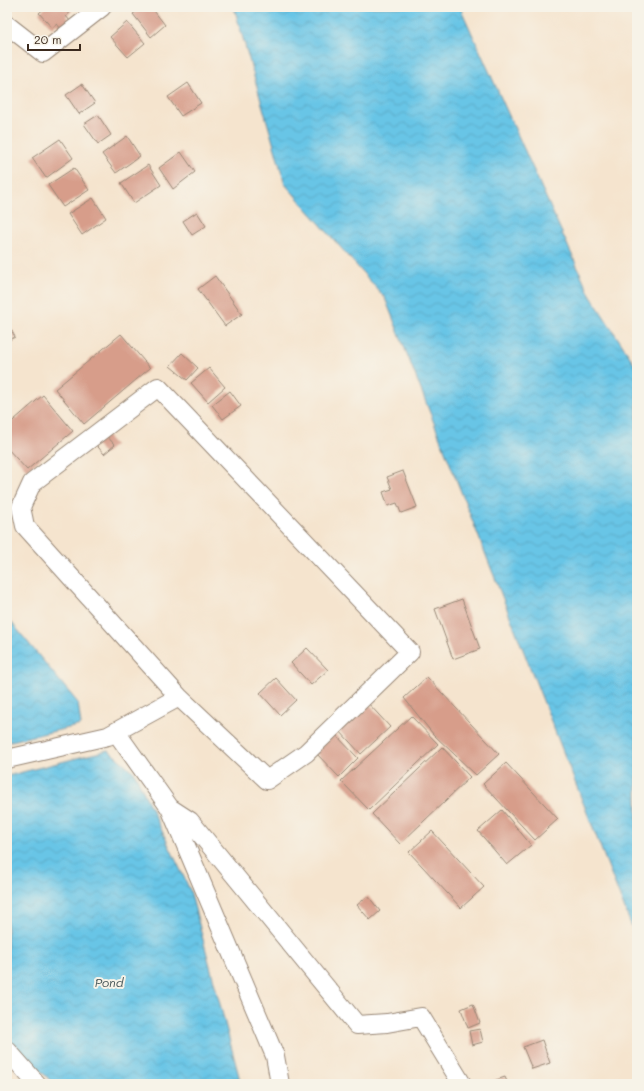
<svg xmlns="http://www.w3.org/2000/svg" width="644" height="1091" viewBox="0 0 644 1091" font-family="Mali,sans-serif">
<style>
.water{fill:url(#water-waves);stroke:#527882}
.building{fill:#d79d8a}
.lines{fill:none;stroke-linecap:round;stroke-linejoin:round}
.minor-casing{stroke:#988776;stroke-width:20}
.minor{stroke:#fff;stroke-width:18}
.labels{text-anchor:middle;dominant-baseline:central;stroke-width:4;stroke-linejoin:round;paint-order:stroke}
.water-label{font-size:12px;font-style:italic;fill:#48585a;stroke:#f7f3e8}
</style>
<defs>
<pattern id="water-waves" width="16" height="10" patternUnits="userSpaceOnUse"><rect width="16" height="10" fill="#68c5e6"/><path d="M0 5q4-4 8 0t8 0" fill="none" stroke="#5ba9c5"/></pattern>
</defs>
<rect width="100%" height="100%" fill="#f7f3e8"/>
<filter id="ink" filterUnits="userSpaceOnUse"><feTurbulence type="fractalNoise" baseFrequency=".025" numOctaves="2"/><feDisplacementMap in="SourceGraphic" scale="8" xChannelSelector="R" yChannelSelector="G"/><feConvolveMatrix kernelMatrix="1 2 1 2 8 2 1 2 1" color-interpolation-filters="sRGB"/></filter>
<filter id="wash" filterUnits="userSpaceOnUse"><feTurbulence type="fractalNoise" baseFrequency=".012" numOctaves="4" result="noise"/><feDisplacementMap in="SourceGraphic" scale="16" xChannelSelector="R" yChannelSelector="G"/><feGaussianBlur stdDeviation="0.9" result="paint"/><feColorMatrix in="noise" values="0 0 0 0 0 0 0 0 0 0 0 0 0 0 0 0 0 1.4 0 .05"/><feComposite in="paint" operator="in"/></filter>
<g filter="url(#wash)">
<rect width="100%" height="100%" fill="#f5e4ce"/>
<path class="water" d="M234,7H460L590,295L637,368V940L385,298L285,184Z
M7,617L78,703L81,725L7,742Z
M108,750L134,772L190,890L241,1084H54L7,1038V776Z"/>
<g id="blocks">
<path class="building" d="M46,7H68L72,11L66,16L70,21L61,29L57,24L52,28L39,13Z
M142,7H151L165,25L151,37L133,14Z
M127,22L145,43L128,57L110,37Z
M188,83L201,103L181,116L168,97Z
M82,84L95,103L79,114L66,95Z
M98,115L111,135L98,144L84,124Z
M127,136L140,156L116,173L102,154Z
M60,139L73,158L46,178L32,158Z
M181,152L195,172L173,189L159,168Z
M148,165L161,185L134,203L121,183Z
M74,168L89,190L63,207L48,185Z
M93,198L106,218L82,235L68,214Z
M197,212L206,226L192,235L183,221Z
M215,276L242,314L225,326L198,289Z
M7,322L15,337L7,341Z
M121,334L150,368L84,424L55,389Z
M182,353L198,368L187,380L170,366Z
M209,368L225,387L208,402L191,383Z
M230,391L241,406L223,419L212,405Z
M43,395L73,431L27,470L7,448V426Z
M103,432L115,445L104,454L93,441Z
M403,471L417,507L401,513L397,503L388,506L383,492L392,489L387,477Z
M462,599L480,649L453,659L435,609Z
M307,648L328,670L311,685L291,663Z
M427,677L499,754L476,775L433,734L404,698Z
M276,678L296,700L280,715L260,693Z
M367,702L390,727L361,754L338,729Z
M411,716L438,744L369,810L341,781Z
M334,733L358,758L339,777L315,752Z
M442,747L470,777L400,844L372,814Z
M506,763L558,819L535,840L483,784Z
M502,810L531,845L507,865L478,831Z
M432,831L484,887L461,908L409,852Z
M368,896L380,911L370,920L357,905Z
M473,1004L480,1023L468,1028L461,1009Z
M480,1029L483,1042L472,1045L469,1031Z
M542,1040L550,1063L532,1069L523,1047Z
M505,1077L508,1084H485Z"/>
</g>
</g>
<g filter="url(#ink)">
<use href="#blocks" fill-opacity="0" stroke="#988776" stroke-width="1"/>
<g class="lines">
<g class="minor-casing">
<path id="minor" d="M7,25L43,53L102,7
M158,387L410,652L306,753L267,780L179,697L25,526L21,507L32,483Z
M116,732L170,808L190,821L357,1025L387,1023L421,1017L462,1084
M7,759L108,736L179,697
M170,808L275,1056L280,1084
M7,1050L37,1084"/>
</g>
<use href="#minor" class="minor"/>
</g>
</g>
<g class="labels">
<g class="water-label">
<text x="109" y="982">Pond</text>
</g>
</g>
<rect width="644" height="1091" fill="none" stroke="#f7f3e8" stroke-width="24"/>
<path d="M28 44v6h52v-6" fill="none" stroke="#3b2a1e" stroke-width="2"/>
<text x="34" y="44" font-size="12" fill="#3b2a1e" stroke="#f7f3e8" stroke-width="3" paint-order="stroke">20 m</text>
</svg>
